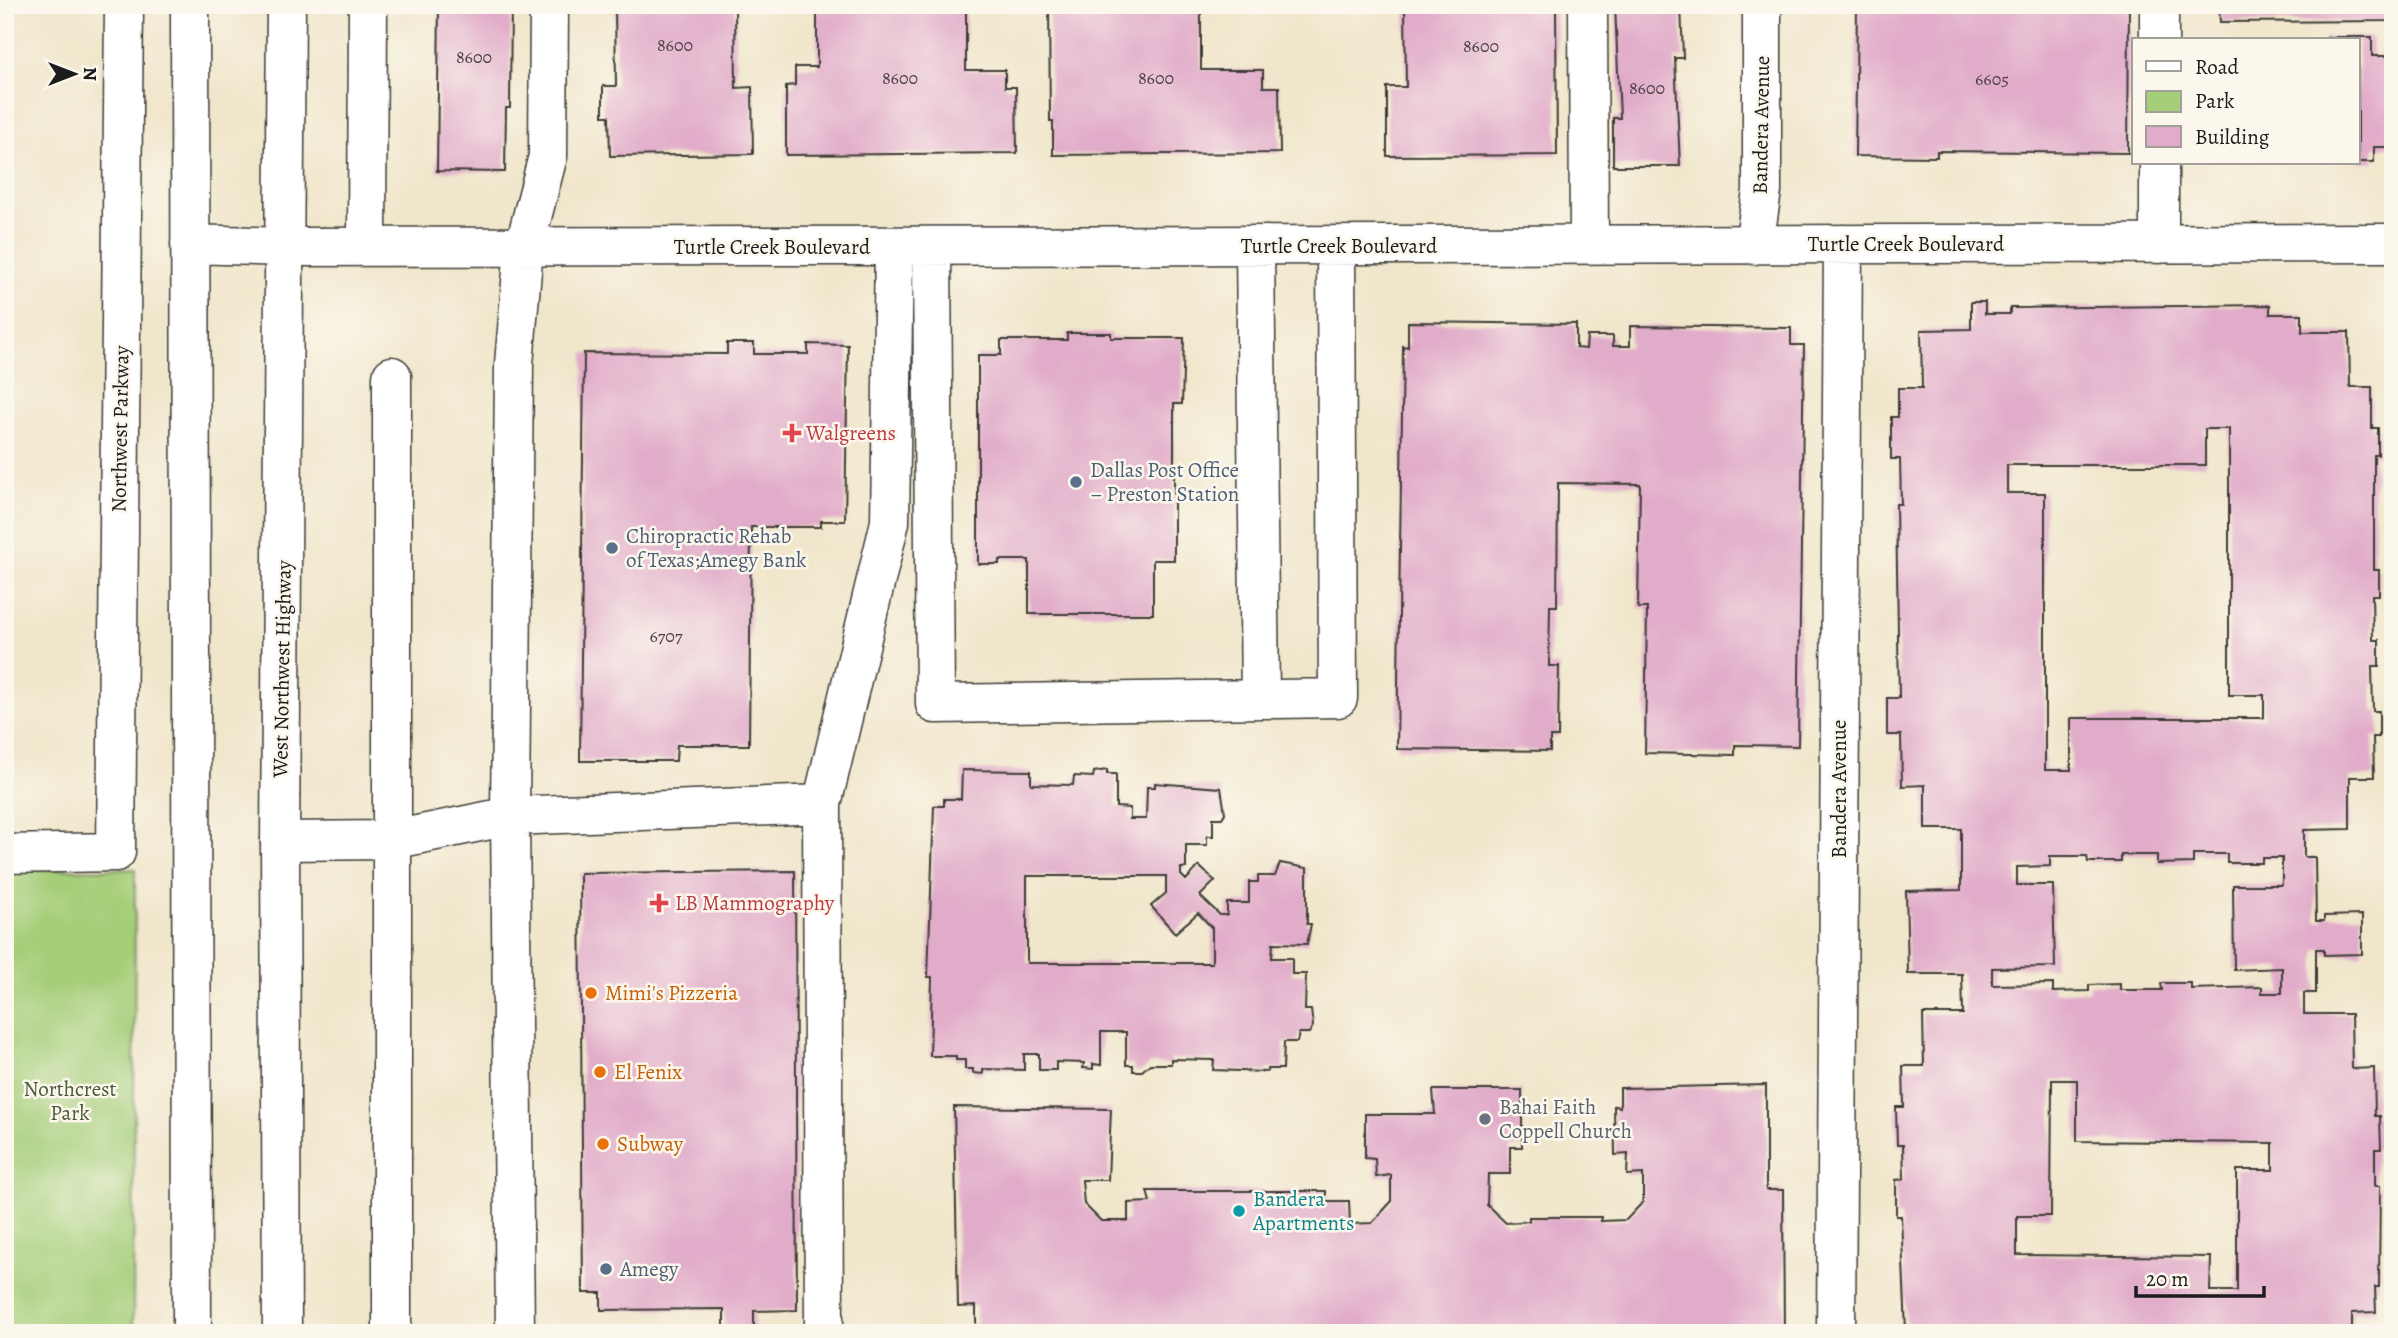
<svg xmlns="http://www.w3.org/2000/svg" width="2398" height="1338" viewBox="0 0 2398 1338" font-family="Alegreya,serif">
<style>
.green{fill:#a5ce79;stroke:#60754a;stroke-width:2}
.building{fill:#e1acc9;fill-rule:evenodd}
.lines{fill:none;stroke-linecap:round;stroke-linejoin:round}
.minor-casing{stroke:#3c3a36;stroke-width:41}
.major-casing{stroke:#3c3a36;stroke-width:41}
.minor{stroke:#fff;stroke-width:38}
.major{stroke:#fff;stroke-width:38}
.health-dot{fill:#e0444e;stroke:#fbf7ec;stroke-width:2.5}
.service-dot{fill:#5c6f8a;stroke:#fbf7ec;stroke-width:2.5}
.food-dot{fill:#e8710a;stroke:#fbf7ec;stroke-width:2.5}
.worship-dot{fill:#6b7280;stroke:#fbf7ec;stroke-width:2.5}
.culture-dot{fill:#0f9aa8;stroke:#fbf7ec;stroke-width:2.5}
.labels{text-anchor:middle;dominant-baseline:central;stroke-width:5;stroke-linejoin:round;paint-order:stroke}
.number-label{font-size:18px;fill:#4d4047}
.street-label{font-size:21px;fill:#1c1c1c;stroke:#fbf7ec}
.health-label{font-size:21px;fill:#be3a42;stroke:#fbf7ec;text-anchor:start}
.service-label{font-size:21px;fill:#4e5e75;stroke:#fbf7ec;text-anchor:start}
.food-label{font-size:21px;fill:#c56008;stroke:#fbf7ec;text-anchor:start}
.park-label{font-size:21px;fill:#4c5a3d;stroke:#fbf7ec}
.worship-label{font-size:21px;fill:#5b616d;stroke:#fbf7ec;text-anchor:start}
.culture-label{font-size:21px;fill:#0d838f;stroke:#fbf7ec;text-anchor:start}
</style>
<rect width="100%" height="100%" fill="#fbf7ec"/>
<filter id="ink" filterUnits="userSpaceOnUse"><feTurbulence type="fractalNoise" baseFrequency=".0143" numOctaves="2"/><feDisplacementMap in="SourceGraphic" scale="14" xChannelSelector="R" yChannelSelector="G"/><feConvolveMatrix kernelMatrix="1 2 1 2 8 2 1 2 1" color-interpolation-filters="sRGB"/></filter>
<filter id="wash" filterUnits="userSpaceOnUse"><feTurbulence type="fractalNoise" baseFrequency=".00686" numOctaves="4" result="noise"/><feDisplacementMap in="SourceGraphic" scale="28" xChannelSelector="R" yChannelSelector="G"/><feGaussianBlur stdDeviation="1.57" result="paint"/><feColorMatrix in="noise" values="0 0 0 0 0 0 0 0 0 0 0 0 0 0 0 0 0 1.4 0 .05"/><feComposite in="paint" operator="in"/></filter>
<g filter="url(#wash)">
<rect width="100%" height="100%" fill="#f0e6cb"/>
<path class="green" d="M135,869L133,1333H5V870Z"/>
<g id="blocks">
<path class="building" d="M439,5H511L510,108H506L505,172L437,171Z
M615,5H735L736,88L752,87L753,154L610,156L609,116H603V86H616Z
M817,5H966V70H1005V87H1016L1017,153L786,155V86L795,85V67H817Z
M1049,5H1201V70H1263V87H1279L1280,153L1053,155V121H1050Z
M1405,5H1556L1557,155L1387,156V87H1406Z
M1615,5H1681L1683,58H1675L1680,166H1613V118H1620Z
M2129,5L2128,153L1937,151V157L1855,156L1857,6Z
M2219,5H2393V21L2220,22Z
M2326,37H2372V56H2393V147H2374V162H2358V40H2326Z
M1971,302H1985V314H2010V308L2270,305V314H2302V332H2349L2350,387H2372V428H2378V455H2374V570H2379V595H2372L2373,640H2379V666H2372L2373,711H2379V737H2373L2374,777H2350V829L2304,830V857H2315L2316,921H2324V916L2362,915V954L2324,955V949H2316V993H2304V1014H2351L2352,1069L2374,1068L2375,1116H2380L2381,1149H2375V1186H2380L2379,1287H2375L2376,1312L2352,1313V1333L1906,1331L1901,1216H1896V1180L1904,1179L1903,1145H1897L1896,1107H1904L1903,1066H1924L1923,1014H1963L1962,974H1908L1906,891L1961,890V829H1925V785L1902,786L1901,735H1887V698H1899L1896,504H1901L1900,459H1891V417H1898V388H1922L1921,330L1971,329ZM2205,429H2229V695H2264V718H2071V770H2045V493H2007V465H2205ZM2193,854H2227V863H2262V858H2282V885H2233L2234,970L2282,968V993H2262V987L2191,989V983H2161L2162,990H2120V984L2089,985V991L2053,992V984L1992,985V968L2055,967L2053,885H2017V867L2050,866V856H2087L2088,862H2121V855H2157V864L2193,863ZM2052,1080H2077V1141L2273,1143V1170H2237V1291H2210L2211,1257L2017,1255V1216H2051Z
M1408,322L1576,324V348L1586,349L1587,336H1613V346H1630V326L1791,328V345H1804L1798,746L1735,745V755L1645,753L1647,608H1638L1640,484L1558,483L1557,606H1550L1549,666H1559L1558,737H1550V751L1397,749L1403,346L1408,347Z
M1067,333H1111V338H1184L1182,404H1174V560H1153V614H1029V560H999V564H978V355H1001V340H1067Z
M727,343H754V354H808V344L848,345L845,521H821V527H751L749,745H677L676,761H580L584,353L727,354Z
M962,770L1031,771V784L1073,785L1074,776L1093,777L1094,772L1107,770V774H1116V807L1130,808V819H1146L1147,787H1155V783L1221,788L1225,813L1222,818H1213V836H1207V845H1186V868H1181V875L1186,880L1199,866L1215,881L1200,896L1220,915H1227V903H1249V882H1258V876H1275L1280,863L1307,868V924H1311L1307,944L1273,943L1272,958H1292V974H1306L1305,1010H1311L1313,1026L1309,1033H1299L1297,1042H1284L1283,1069H1268L1267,1072L1213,1070L1214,1060L1171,1059V1064H1150L1142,1071H1133V1065H1126V1032H1101V1065L1093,1064V1069L1083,1068L1084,1063L1056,1062V1070H1039V1054H1024V1070L983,1069V1074L973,1073V1069H965V1060H956V1056H930L932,977H928L934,806H944V799H961ZM1027,876H1166V893L1151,906L1175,933L1198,913L1212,928V963H1027Z
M795,871L797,1310L754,1311V1333H724V1309L601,1310V1293H583L580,873Z
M1766,1085V1190H1783L1784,1333H993V1329L976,1330V1306L958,1307L954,1107L1111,1109L1108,1180H1082L1084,1204L1101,1221H1128V1203L1150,1202L1147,1191H1326V1201H1349L1350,1224L1372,1223L1391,1202V1175L1376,1177L1375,1159L1365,1158V1114H1435L1433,1090H1522V1147H1510V1174H1488L1487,1205L1506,1223L1529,1221V1217H1601V1221L1626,1220L1643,1202V1174L1627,1175L1628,1154L1615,1155L1614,1106L1620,1107V1088Z"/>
</g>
</g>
<g filter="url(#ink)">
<use href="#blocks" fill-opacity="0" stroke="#3c3a36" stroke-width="2"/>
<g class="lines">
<g class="minor-casing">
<path id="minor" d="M1588,5L1589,245
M2159,5V40
M2159,163V244
M1754,245L1762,191V5
M932,246L935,704L1338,698L1336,246
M1255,246L1260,699
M286,247L2393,243
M367,247L368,5
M392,376V1333
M280,841L392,840L510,816L822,804
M5,854L116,852L124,5
M515,1333L510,816L514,364L524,248L548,156L549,5
M824,1333L822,804L890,522L894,246
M1836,1333L1843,244"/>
</g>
<g class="major-casing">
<path id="major" d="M190,5L192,1333
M190,244L286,247
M282,1333L280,841L286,5"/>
</g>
<use href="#minor" class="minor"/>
<use href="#major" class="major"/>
</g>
</g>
<g class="health-dot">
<path d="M788.5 422.5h7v7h7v7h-7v7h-7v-7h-7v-7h7z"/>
<path d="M655.5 892.5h7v7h7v7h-7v7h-7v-7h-7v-7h7z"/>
</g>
<g class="service-dot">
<circle cx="1076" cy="482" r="7"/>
<circle cx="612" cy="548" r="7"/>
<circle cx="606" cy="1269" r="7"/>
</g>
<g class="food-dot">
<circle cx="591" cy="993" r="7"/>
<circle cx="600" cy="1072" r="7"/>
<circle cx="603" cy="1144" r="7"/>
</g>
<circle class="worship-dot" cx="1485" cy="1119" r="7"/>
<circle class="culture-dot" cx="1239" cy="1211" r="7"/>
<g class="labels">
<g class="number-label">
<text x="675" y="45">8600</text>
<text x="1481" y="46">8600</text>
<text x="474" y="57">8600</text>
<text x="900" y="78">8600</text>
<text x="1156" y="78">8600</text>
<text x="1992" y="79">6605</text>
<text x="1647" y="88">8600</text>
<text x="666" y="636">6707</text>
</g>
<g class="street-label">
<text transform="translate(1761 125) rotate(-89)">Bandera Avenue</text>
<text x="1906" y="244">Turtle Creek Boulevard</text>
<text x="1339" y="246">Turtle Creek Boulevard</text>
<text x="772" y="247">Turtle Creek Boulevard</text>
<text transform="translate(120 429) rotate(-89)">Northwest Parkway</text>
<text transform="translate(282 669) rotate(-89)">West Northwest Highway</text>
<text transform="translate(1839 789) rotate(-90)">Bandera Avenue</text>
</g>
<g class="health-label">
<text x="806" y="433">Walgreens</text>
<text x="675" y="903">LB Mammography</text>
</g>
<g class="service-label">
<text x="1090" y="470">Dallas Post Office<tspan x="1090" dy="24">– Preston Station</tspan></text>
<text x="626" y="536">Chiropractic Rehab<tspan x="626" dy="24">of Texas;Amegy Bank</tspan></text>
<text x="620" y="1269">Amegy</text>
</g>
<g class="food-label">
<text x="605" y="993">Mimi's Pizzeria</text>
<text x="614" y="1072">El Fenix</text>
<text x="617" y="1144">Subway</text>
</g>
<g class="park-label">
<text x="70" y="1089">Northcrest<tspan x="70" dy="24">Park</tspan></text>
</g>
<g class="worship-label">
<text x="1499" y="1107">Bahai Faith<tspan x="1499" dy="24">Coppell Church</tspan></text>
</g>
<g class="culture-label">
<text x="1253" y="1199">Bandera<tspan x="1253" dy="24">Apartments</tspan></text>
</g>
</g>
<rect width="2398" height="1338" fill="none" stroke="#fbf7ec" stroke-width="28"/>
<rect x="2132" y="38" width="228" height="126" fill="#fbf7ec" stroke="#a29f99" stroke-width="2"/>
<rect x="2146" y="61" width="35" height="10" fill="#ffffff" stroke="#a29f99" stroke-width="2"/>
<text x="2195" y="74" font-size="21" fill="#1c1c1c">Road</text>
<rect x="2146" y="91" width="35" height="21" fill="#a5ce79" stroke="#a29f99" stroke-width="2"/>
<text x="2195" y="108" font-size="21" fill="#1c1c1c">Park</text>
<rect x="2146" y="126" width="35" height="21" fill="#e1acc9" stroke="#a29f99" stroke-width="2"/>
<text x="2195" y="144" font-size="21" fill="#1c1c1c">Building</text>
<g transform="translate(74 74) rotate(90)" stroke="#fbf7ec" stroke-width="5" paint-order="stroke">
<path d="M0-5L12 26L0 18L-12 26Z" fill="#1c1c1c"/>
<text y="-10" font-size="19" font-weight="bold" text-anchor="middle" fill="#1c1c1c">N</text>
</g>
<path d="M2136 1286v10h128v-10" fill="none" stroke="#1c1c1c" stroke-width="3.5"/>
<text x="2146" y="1286" font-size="21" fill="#1c1c1c" stroke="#fbf7ec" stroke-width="5" paint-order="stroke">20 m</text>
</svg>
